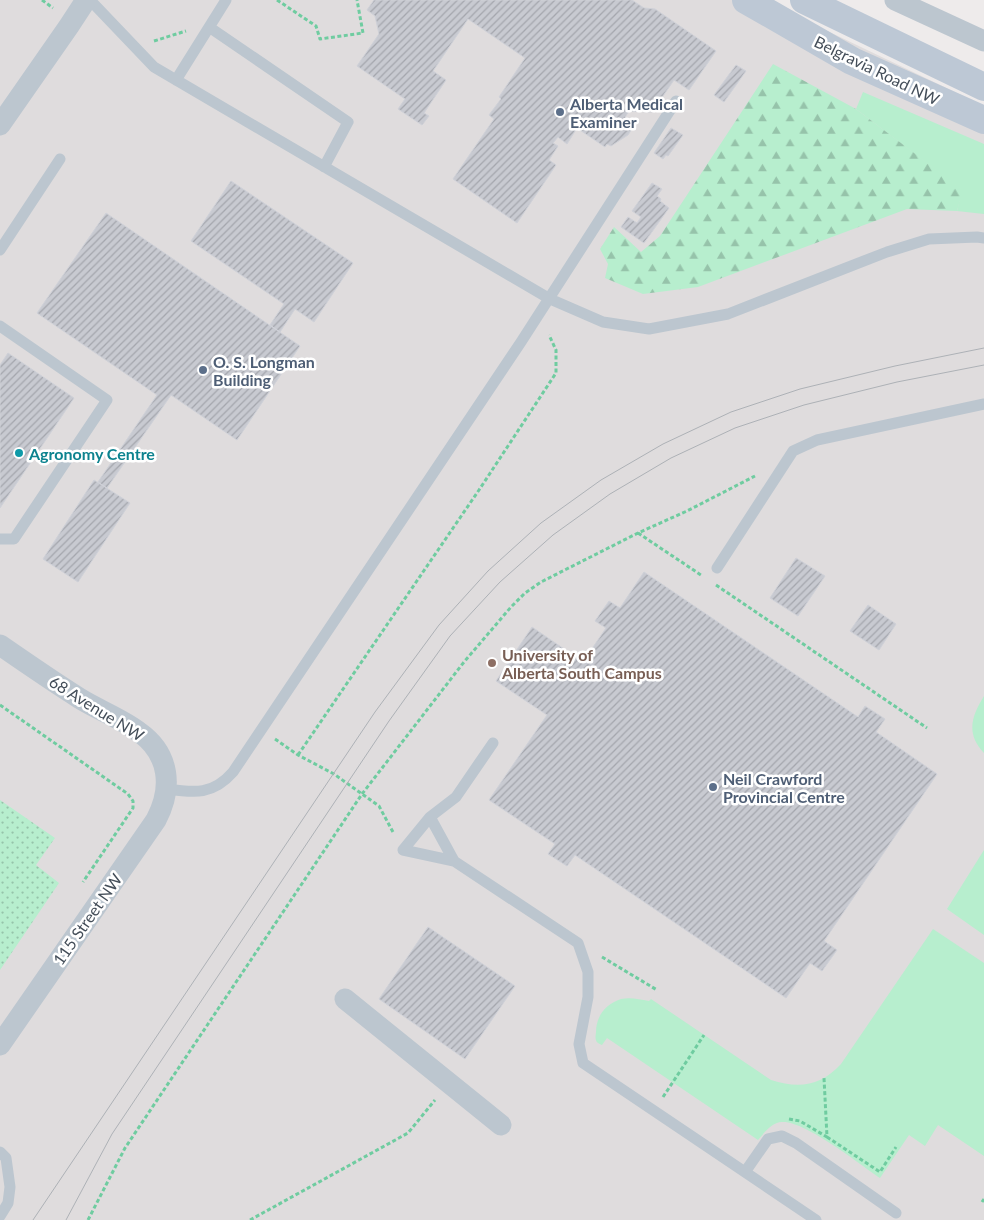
<svg xmlns="http://www.w3.org/2000/svg" width="984" height="1220" viewBox="0 0 984 1220" font-family="Lato,sans-serif">
<style>
.education{fill:#dfdcdd}
.grass{fill:#b7eece}
.forest{fill:url(#forest-firs)}
.park{fill:url(#park-dots)}
.building{fill:url(#building-hatch);stroke:#cfd1d8}
.lines{fill:none;stroke-linecap:round;stroke-linejoin:round}
.path{stroke:#6fcca0;stroke-width:3;stroke-dasharray:4 2.5;stroke-linecap:butt}
.service{stroke:#bcc6cf;stroke-width:11}
.minor{stroke:#bcc6cf;stroke-width:21}
.secondary{stroke:#bdc8d5;stroke-width:28}
.tram{stroke:#adb1b6;stroke-width:1}
.service-dot{fill:#5c6f8a;stroke:#fff;stroke-width:2}
.culture-dot{fill:#0f9aa8;stroke:#fff;stroke-width:2}
.education-dot{fill:#8d6e63;stroke:#fff;stroke-width:2}
.labels{text-anchor:middle;dominant-baseline:central;stroke-width:5;stroke-linejoin:round;paint-order:stroke}
.street-label{font-size:16px;fill:#444e59;stroke:#fff}
.service-label{font-size:16px;font-weight:bold;fill:#4e5e75;stroke:#fff;text-anchor:start}
.culture-label{font-size:16px;font-weight:bold;fill:#0d838f;stroke:#fff;text-anchor:start}
.education-label{font-size:16px;font-weight:bold;fill:#785e54;stroke:#fff;text-anchor:start}
</style>
<defs>
<pattern id="forest-firs" width="22" height="20" patternUnits="userSpaceOnUse" patternTransform="scale(1.25)"><rect width="22" height="20" fill="#b7eece"/><path d="M5 1l3.5 6h-7zM16 11l3.5 6h-7z" fill="#96c3aa"/></pattern>
<pattern id="park-dots" width="8" height="8" patternUnits="userSpaceOnUse" patternTransform="scale(1.25)"><rect width="8" height="8" fill="#b7eece"/><path d="M2 2h.1M6 6h.1" fill="none" stroke="#96c3aa" stroke-width="1.8" stroke-linecap="round"/></pattern>
<pattern id="building-hatch" width="6" height="6" patternUnits="userSpaceOnUse" patternTransform="scale(1.25)"><rect width="6" height="6" fill="#c8cad1"/><path d="M-1 1l2-2M0 6l6-6M5 7l2-2" fill="none" stroke="#a4a6ad"/></pattern>
</defs>
<rect width="100%" height="100%" fill="#eeebeb"/>
<path class="education" d="M0,0H769L792,14L984,106V1220H0Z"/>
<path class="grass" d="M863,92L984,144V214L957,211L962,190L856,109Z
M984,696V753C966,734 971,717 984,696Z
M984,850V935L947,909Z
M933,929L984,963V1156L938,1125L925,1146L909,1135L880,1178C861,1165 804,1120 782,1122C772,1122 764,1133 758,1140L607,1038L602,1045C595,1043 595,1039 596,1032C596,1017 605,1004 621,999C630,997 639,999 649,1001L651,999L771,1080C799,1089 821,1086 841,1064Z"/>
<path class="forest" d="M773,64L856,109L963,190L957,211L907,209L698,287L643,294L605,278L608,264L600,249L614,227L641,252L660,236Z"/>
<path class="park" d="M0,800L55,838L36,865L59,883L0,970Z"/>
<path class="building" d="M374,0H632L644,8L655,9L716,51L689,90L674,80L652,112L629,111L625,117L635,124L628,135L611,146L607,144L605,147L577,128L567,144L558,137L553,143L558,146L549,160L556,165L517,223L453,179L494,119L489,115L501,99L499,97L525,58L468,19L433,71L446,80L424,113L429,116L422,125L398,109L405,99L357,66L379,34L375,16L367,10Z
M736,65L746,71L724,102L714,95Z
M671,128L683,135L668,156L666,155L663,159L654,153Z
M231,181L353,263L314,322L295,309L280,332L270,325L284,304L191,241Z
M652,183L662,189L657,196L661,199L660,201L669,208L644,243L621,227L628,217L637,223L641,217L632,211Z
M106,213L300,346L237,440L171,395L107,488L98,482L157,395L37,313Z
M8,353L74,398L0,508V365Z
M94,480L130,503L78,582L43,559Z
M796,558L825,576L798,616L770,598Z
M644,572L858,717L865,706L885,719L876,732L937,774L824,941L837,950L822,971L810,963L786,998L575,855L567,866L548,854L555,844L489,800L547,715L496,681L532,627L583,662L606,628L595,621L609,601L620,608Z
M868,605L896,624L879,650L850,631Z
M428,927L515,986L465,1059L379,999Z"/>
<g class="lines">
<path class="path" d="M42,0L53,8
M277,0L316,26L320,39L363,33L357,0
M154,41L186,31
M638,533L701,575
M716,585L927,728
M0,705L128,794L133,801V808L83,882
M275,739L298,755L334,774L379,806L394,834
M298,755L479,490L556,373V350L549,335
M602,957L657,990
M663,1097L704,1035
M789,1119L800,1121L827,1137L824,1078
M827,1137L880,1172L896,1147
M982,1202L984,1199
M88,1220L125,1148L362,794L464,662L511,607L525,593L541,582L638,533L687,511L755,476
M250,1220L408,1133L435,1100"/>
<path class="service" d="M90,0L154,67L550,299L603,322L649,329L728,314L887,252L929,239L977,237L984,238
M209,27L348,122L324,167
M176,80L226,0
M0,250L60,159
M0,326L107,400L14,539H0
M717,568L793,451L817,440L984,404
M493,743L456,797L430,817L403,850L454,861L578,943L588,972V997L579,1044L583,1063L816,1220
M167,789C195,793 213,795 233,772L521,342L676,101
M430,817L454,861
M0,1152L6,1158L10,1187L8,1203L0,1216
M745,1172L768,1139L782,1136L796,1143L896,1213"/>
<path class="minor" d="M895,0L984,41
M0,125L69,26L86,0
M0,645C26,663 52,681 79,698C98,710 121,718 139,732C170,754 173,788 156,820L0,1045
M345,999L501,1125"/>
<path class="secondary" d="M746,0L852,61L984,120
M804,0L984,87"/>
<path class="tram" d="M33,1220L375,712L439,625L488,571L541,523L601,480L663,444L731,412L800,389L895,366L984,348
M66,1220L112,1134L389,721L450,636L500,582L553,535L610,494L671,458L735,428L804,405L897,382L984,365"/>
</g>
<g class="service-dot">
<circle cx="560" cy="112" r="5"/>
<circle cx="203" cy="370" r="5"/>
<circle cx="713" cy="787" r="5"/>
</g>
<circle class="culture-dot" cx="19" cy="453" r="5"/>
<circle class="education-dot" cx="492" cy="663" r="5"/>
<g class="labels">
<g class="street-label">
<text transform="translate(877 70) rotate(26)">Belgravia Road NW</text>
<text transform="translate(97 708) rotate(32)">68 Avenue NW</text>
<text transform="translate(87 919) rotate(-55)">115 Street NW</text>
</g>
<g class="service-label">
<text x="570" y="103">Alberta Medical<tspan x="570" dy="18">Examiner</tspan></text>
<text x="213" y="361">O. S. Longman<tspan x="213" dy="18">Building</tspan></text>
<text x="723" y="778">Neil Crawford<tspan x="723" dy="18">Provincial Centre</tspan></text>
</g>
<g class="culture-label">
<text x="29" y="453">Agronomy Centre</text>
</g>
<g class="education-label">
<text x="502" y="654">University of<tspan x="502" dy="18">Alberta South Campus</tspan></text>
</g>
</g>
</svg>
